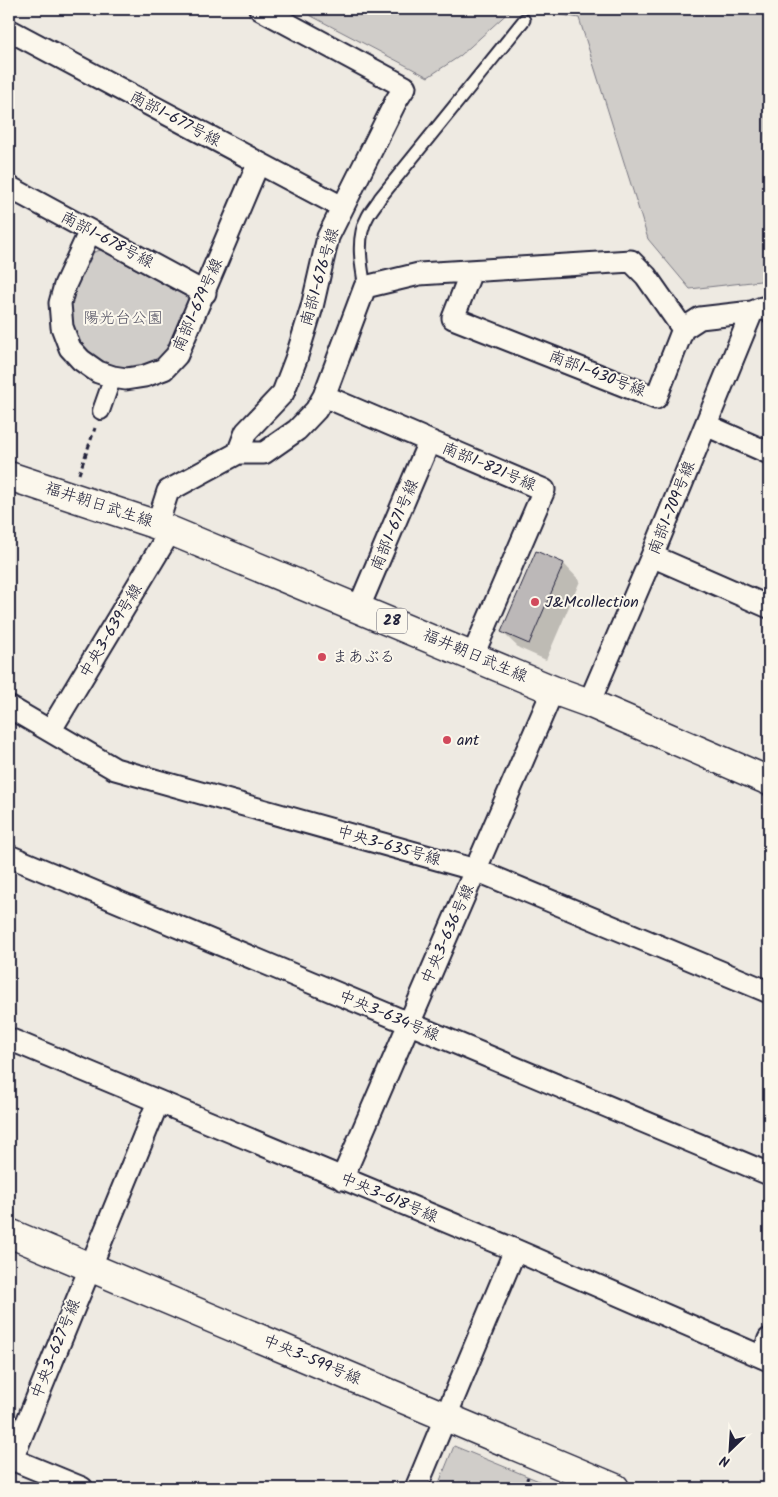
<svg xmlns="http://www.w3.org/2000/svg" width="778" height="1497" viewBox="0 0 778 1497" font-family="Kalam,'Klee One',sans-serif">
<style>
.green{fill:#d0cdc9;stroke:#797882}
.shadow{fill:#0003}
.building{fill:#bcb8b8;stroke:#22223b}
.lines{fill:none;stroke-linecap:round;stroke-linejoin:round}
.service-casing{stroke:#22223b;stroke-width:15}
.pedestrian-casing{stroke:#22223b;stroke-width:20}
.minor-casing{stroke:#22223b;stroke-width:25}
.tertiary-casing{stroke:#22223b;stroke-width:31}
.primary-casing{stroke:#22223b;stroke-width:31}
.path{stroke:#22223b;stroke-width:3;stroke-dasharray:5 4;stroke-linecap:butt}
.service{stroke:#fbf7ec;stroke-width:11}
.pedestrian{stroke:#fbf7ec;stroke-width:16}
.minor{stroke:#fbf7ec;stroke-width:21}
.tertiary{stroke:#fbf7ec;stroke-width:28}
.primary{stroke:#fbf7ec;stroke-width:28}
.poi-dot{fill:#d1495b;stroke:#fbf7ec;stroke-width:2}
.labels{text-anchor:middle;dominant-baseline:central;stroke-width:4;stroke-linejoin:round;paint-order:stroke}
.shield{fill:#fbf7ec;stroke:#636270;stroke-width:1}
.shield-label{font-size:15px;font-weight:bold;fill:#22223b}
.street-label{font-size:16px;fill:#22223b;stroke:#fbf7ec}
.park-label{font-size:16px;fill:#565566;stroke:#fbf7ec}
.poi-label{font-size:16px;fill:#22223b;stroke:#fbf7ec;text-anchor:start}
</style>
<rect width="100%" height="100%" fill="#eeeae2"/>
<filter id="ink" filterUnits="userSpaceOnUse"><feTurbulence type="fractalNoise" baseFrequency=".02" numOctaves="2"/><feDisplacementMap in="SourceGraphic" scale="10" xChannelSelector="R" yChannelSelector="G"/><feConvolveMatrix kernelMatrix="1 2 1 2 8 2 1 2 1" color-interpolation-filters="sRGB"/></filter>
<g filter="url(#ink)">
<path class="green" d="M298,9H512L460,56L428,77Z
M531,9H769V280L690,289L648,239L579,18Z
M101,250L187,297L190,307C185,318 176,343 168,351C135,387 77,365 71,318C71,313 69,307 70,303C73,286 83,269 91,253Z
M454,1446L556,1488H437Z"/>
<path class="shadow" d="M537,552L564,564L580,581L546,660L519,648L502,632Z"/>
<path class="building" d="M536,551L564,563L529,644L501,632Z"/>
<g class="lines">
<g class="service-casing">
<path id="service" d="M365,287C361,266 356,237 367,218C370,211 376,205 380,198L524,20"/>
</g>
<g class="pedestrian-casing">
<path id="pedestrian" d="M101,411L113,377"/>
</g>
<g class="minor-casing">
<path id="minor" d="M9,30L342,207
M9,187L205,293
M90,231L65,285L60,303L62,327L70,348L81,360L98,372L113,377L126,379L145,376L164,369L177,355L258,164
M471,272L453,318L656,398L683,329
M683,329L700,318L752,312L762,308L769,311
M324,396L544,490L473,655
M706,425L769,453
M238,453H264L297,430L316,410L324,396L365,287L419,274L631,261L646,276L683,329
M157,525L168,491L238,453L246,432L283,393L296,359L312,307L328,237L396,101L405,87L260,9
M652,556L769,607
M359,607L429,442
M589,703L652,556L752,312
M9,707L115,769L476,870L769,992
M50,731L171,530
M9,856L769,1174
M9,1039L515,1250L769,1360
M342,1179L553,690
M762,1357L769,1339
M9,1458L82,1488
M12,1459L158,1102
M416,1488L515,1250"/>
</g>
<g class="tertiary-casing">
<path id="tertiary" d="M9,1233L615,1488"/>
</g>
<g class="primary-casing">
<path id="primary" d="M9,476L157,525L553,690L589,703L769,781"/>
</g>
<path class="path" d="M79,474L95,428
M523,1488L528,1477"/>
<use href="#service" class="service"/>
<use href="#pedestrian" class="pedestrian"/>
<use href="#minor" class="minor"/>
<use href="#tertiary" class="tertiary"/>
<use href="#primary" class="primary"/>
</g>
</g>
<g class="poi-dot">
<circle cx="535" cy="602" r="5"/>
<circle cx="322" cy="657" r="5"/>
<circle cx="447" cy="740" r="5"/>
</g>
<g class="labels">
<rect class="shield" x="377" y="608.5" width="30" height="25" rx="4"/>
<g class="shield-label">
<text x="392" y="621">28</text>
</g>
<g class="street-label">
<text transform="translate(175 119) rotate(28)">南部1-677号線</text>
<text transform="translate(107 240) rotate(28)">南部1-678号線</text>
<text transform="translate(320 277) rotate(-74)">南部1-676号線</text>
<text transform="translate(198 305) rotate(-66)">南部1-679号線</text>
<text transform="translate(597 374) rotate(21)">南部1-430号線</text>
<text transform="translate(489 467) rotate(23)">南部1-821号線</text>
<text transform="translate(99 505) rotate(18)">福井朝日武生線</text>
<text transform="translate(672 508) rotate(-68)">南部1-709号線</text>
<text transform="translate(395 525) rotate(-67)">南部1-671号線</text>
<text transform="translate(111 631) rotate(-59)">中央3-639号線</text>
<text transform="translate(475 656) rotate(23)">福井朝日武生線</text>
<text transform="translate(389 846) rotate(16)">中央3-635号線</text>
<text transform="translate(448 934) rotate(-66)">中央3-636号線</text>
<text transform="translate(389 1016) rotate(23)">中央3-634号線</text>
<text transform="translate(389 1198) rotate(23)">中央3-618号線</text>
<text transform="translate(56 1349) rotate(-68)">中央3-627号線</text>
<text transform="translate(312 1360) rotate(23)">中央3-599号線</text>
</g>
<g class="park-label">
<text x="123" y="318">陽光台公園</text>
</g>
<g class="poi-label">
<text x="545" y="602">J&amp;Mcollection</text>
<text x="332" y="657">まあぶる</text>
<text x="457" y="740">ant</text>
</g>
</g>
<rect width="778" height="1497" fill="none" stroke="#fbf7ec" stroke-width="30"/>
<rect x="15" y="15" width="748" height="1467" fill="none" stroke="#22223b" stroke-width="2" filter="url(#ink)"/>
<g transform="translate(730 1450) rotate(205)" stroke="#fbf7ec" stroke-width="4" paint-order="stroke">
<path d="M0-4L9 19L0 12L-9 19Z" fill="#22223b"/>
<text y="-8" font-size="14" font-weight="bold" text-anchor="middle" fill="#22223b">N</text>
</g>
</svg>
